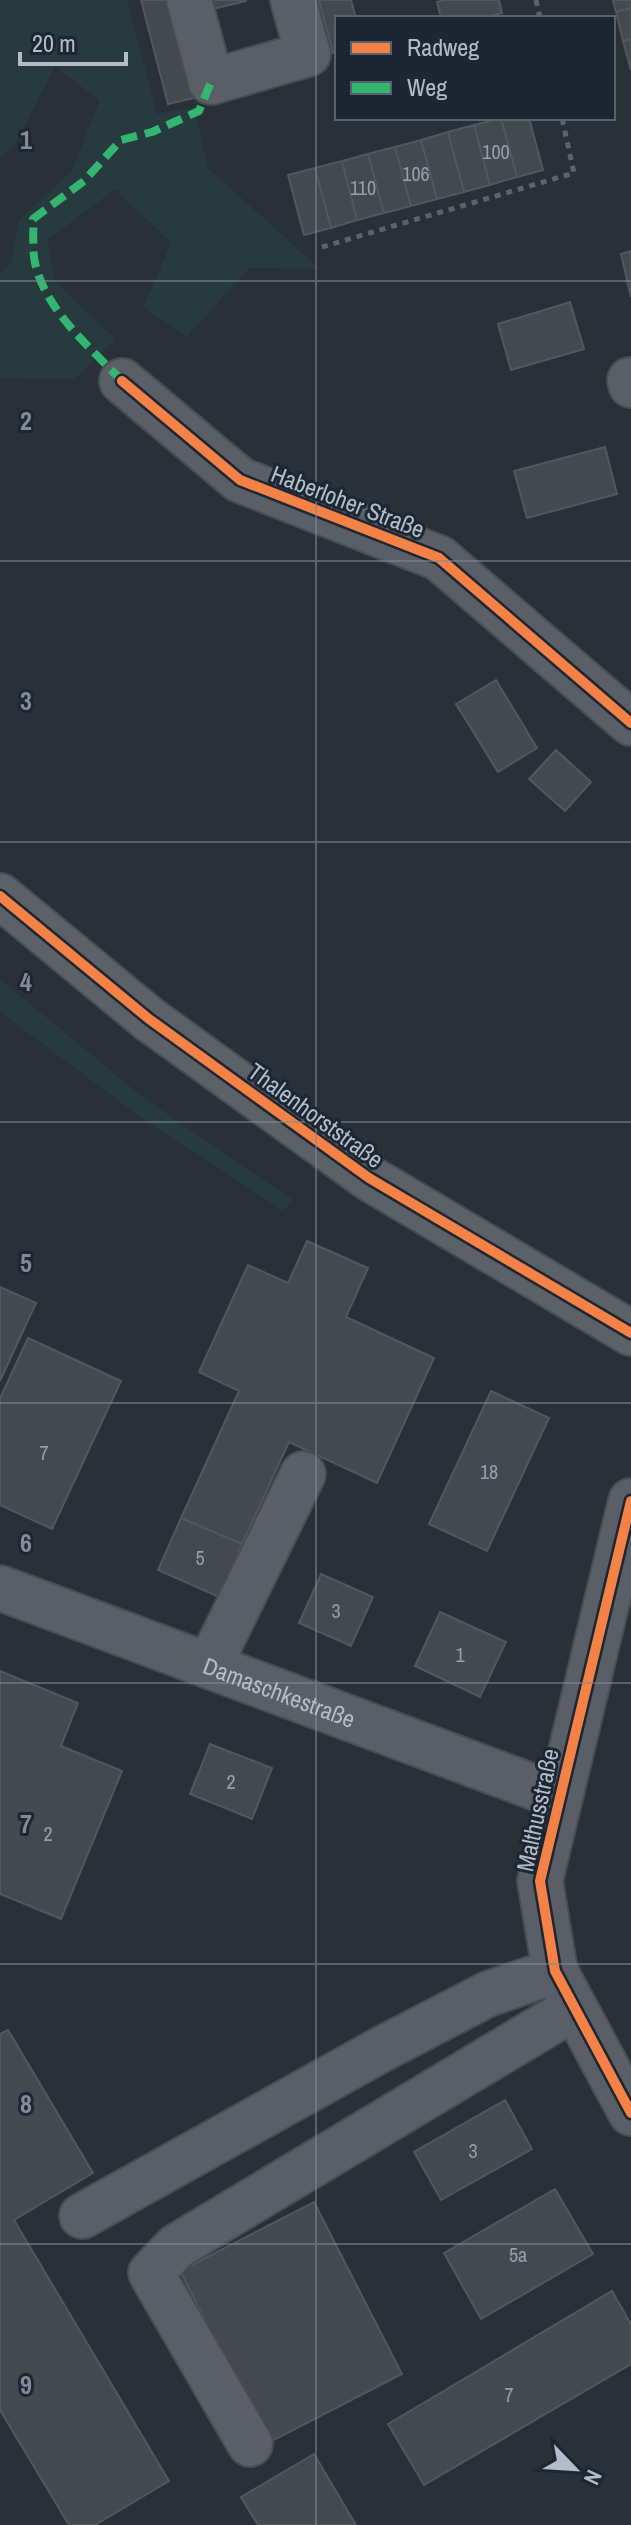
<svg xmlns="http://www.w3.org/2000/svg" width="631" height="2525" viewBox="0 0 631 2525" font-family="'Archivo Narrow',sans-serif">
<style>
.green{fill:#273a3e}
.building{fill:#444950;stroke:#52575f;stroke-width:2}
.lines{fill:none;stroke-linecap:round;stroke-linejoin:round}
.minor-casing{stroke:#484c53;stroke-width:48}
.major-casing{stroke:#484c55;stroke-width:48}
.path{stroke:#5d636a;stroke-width:5;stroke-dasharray:6 6;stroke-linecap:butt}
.minor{stroke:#5a5e66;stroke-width:44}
.major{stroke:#5c6168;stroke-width:44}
.quiet{stroke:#33b770;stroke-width:8;stroke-dasharray:16 8;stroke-linecap:butt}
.cycleway-casing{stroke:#1d2633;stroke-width:15}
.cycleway{stroke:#f48246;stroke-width:10}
.grid{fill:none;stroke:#848b96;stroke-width:2;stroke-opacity:0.55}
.labels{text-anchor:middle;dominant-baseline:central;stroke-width:6;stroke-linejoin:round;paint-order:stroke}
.number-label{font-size:20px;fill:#989fab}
.street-label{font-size:24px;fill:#b4bcc9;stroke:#1d2633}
.grid-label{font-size:26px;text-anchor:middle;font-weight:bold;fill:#848b96;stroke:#1d2633;stroke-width:6;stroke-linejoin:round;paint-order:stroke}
</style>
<rect width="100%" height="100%" fill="#2a3038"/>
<path class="green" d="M0,0H127L157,114L194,107L208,168L320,269L249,268L187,337L143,308L171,243L115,189L47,240L55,281L115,339L75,379L0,378V274L11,262L19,220L72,171L100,100L55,67L13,147L0,157Z
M0,979L144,1098L293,1200L283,1211L140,1117L0,1012Z"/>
<path class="building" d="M141,0H174L198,97L168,104Z
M211,0H246V1L213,9Z
M319,0H351L356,18H337V52L333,53Z
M444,0H499L502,13L482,18H441L437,2Z
M613,0H631V8L616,12Z
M631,8V39L623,41L616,12Z
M631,39V70L623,41Z
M501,118L517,177L490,185L474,125Z
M501,118H529L543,170L517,177Z
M474,125L490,185L464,192L448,132Z
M448,132L464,192L437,199L421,140Z
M421,140L437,199L411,206L395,147Z
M395,147L411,206L384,213L368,154Z
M368,154L384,213L357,220L342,161Z
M342,161L357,220L331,228L315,168Z
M315,168L331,228L304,235L288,175Z
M631,251V297L621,254Z
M570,302L584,349L511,370L498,324Z
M605,447L617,494L527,518L514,471Z
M496,680L537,748L498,772L456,704Z
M556,750L591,782L565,811L529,779Z
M307,1241L368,1268L346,1317L434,1358L377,1483L289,1442L242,1544L181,1518L239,1391L199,1372L248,1265L288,1283Z
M0,1287L36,1303L0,1381Z
M28,1338L121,1381L52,1529L0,1505V1398Z
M491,1391L549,1418L487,1551L429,1524Z
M181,1518L242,1544L219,1597L158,1570Z
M321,1574L373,1597L351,1646L299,1623Z
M440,1612L506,1642L480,1697L415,1666Z
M0,1671L78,1703L61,1746L122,1771L61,1919L0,1894Z
M210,1744L272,1768L252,1819L190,1794Z
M8,2030L93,2173L14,2220L169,2481L95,2525H69L0,2410V2034Z
M505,2100L532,2149L441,2200L414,2152Z
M555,2189L593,2254L481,2319L444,2253Z
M314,2202L402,2374L268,2443L180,2271Z
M612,2291L631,2324V2364L424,2485L388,2424Z
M314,2454L356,2525H258L241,2497Z"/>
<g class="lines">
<g class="minor-casing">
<g id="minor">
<path d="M189,0L211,82L308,54L293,0"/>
<path d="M630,380L631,385"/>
<path d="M122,381L240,480L439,558L631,723"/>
<path d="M631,1501L540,1881L555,1971L631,2113"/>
<path id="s1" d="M0,1588L558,1796"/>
<path d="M209,1666L303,1474"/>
<path d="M82,2216L382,2049L488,1994L555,1971"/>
<path d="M250,2444L151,2273L177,2246L574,2008"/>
</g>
</g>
<g class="major-casing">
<path id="major" d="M0,896L149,1019L369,1178L631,1333"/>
</g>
<path class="path" d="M536,0L540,18
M322,247L574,173L562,118"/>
<use href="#minor" class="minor"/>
<use href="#major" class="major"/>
<path class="quiet" d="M122,381C89,346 46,311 35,263C32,249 34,233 33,219L84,181L121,140L152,132L199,111L211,82"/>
<g class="cycleway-casing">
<path id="cycleway" d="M122,381L240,480L439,558L631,723
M0,896L149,1019L369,1178L631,1333
M631,1501L540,1881L555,1971L631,2113"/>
</g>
<use href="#cycleway" class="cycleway"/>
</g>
<path class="grid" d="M316,0V2525M0,281H631M0,561H631M0,842H631M0,1122H631M0,1403H631M0,1683H631M0,1964H631M0,2244H631"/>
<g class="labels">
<g class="number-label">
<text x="496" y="151">100</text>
<text x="416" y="173">106</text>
<text x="363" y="187">110</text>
<text x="44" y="1452">7</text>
<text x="489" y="1471">18</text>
<text x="200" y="1557">5</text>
<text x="336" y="1610">3</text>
<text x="460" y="1654">1</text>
<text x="231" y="1781">2</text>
<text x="48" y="1833">2</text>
<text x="473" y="2150">3</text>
<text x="518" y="2254">5a</text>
<text x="509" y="2394">7</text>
</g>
<g class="street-label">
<text transform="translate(348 501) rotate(21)">Haberloher Straße</text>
<text transform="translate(316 1115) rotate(36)">Thalenhorststraße</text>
<text stroke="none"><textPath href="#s1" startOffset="298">Damaschkestraße</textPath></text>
<text transform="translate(537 1810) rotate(-78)">Malthusstraße</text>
</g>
</g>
<g class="grid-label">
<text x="26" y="149">1</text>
<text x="26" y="430">2</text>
<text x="26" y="710">3</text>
<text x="26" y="991">4</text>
<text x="26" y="1272">5</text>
<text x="26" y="1552">6</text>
<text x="26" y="1833">7</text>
<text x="26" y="2113">8</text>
<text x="26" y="2394">9</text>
</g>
<rect x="335" y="16" width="280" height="104" fill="#1d2633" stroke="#59626f" stroke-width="2"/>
<rect x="351" y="42" width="40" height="12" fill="#f48246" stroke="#59626f" stroke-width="2"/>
<text x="407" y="56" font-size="24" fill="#b4bcc9">Radweg</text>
<rect x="351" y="82" width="40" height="12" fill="#33b770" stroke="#59626f" stroke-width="2"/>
<text x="407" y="96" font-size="24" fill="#b4bcc9">Weg</text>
<g transform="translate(575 2469) rotate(115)" stroke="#1d2633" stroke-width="6" paint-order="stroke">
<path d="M0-6L14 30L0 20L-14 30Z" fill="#b4bcc9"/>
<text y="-12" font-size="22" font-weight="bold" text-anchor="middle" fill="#b4bcc9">N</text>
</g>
<path d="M20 52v12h106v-12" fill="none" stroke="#b4bcc9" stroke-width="4"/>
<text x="32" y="52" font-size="24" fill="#b4bcc9" stroke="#1d2633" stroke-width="6" paint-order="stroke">20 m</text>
</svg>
